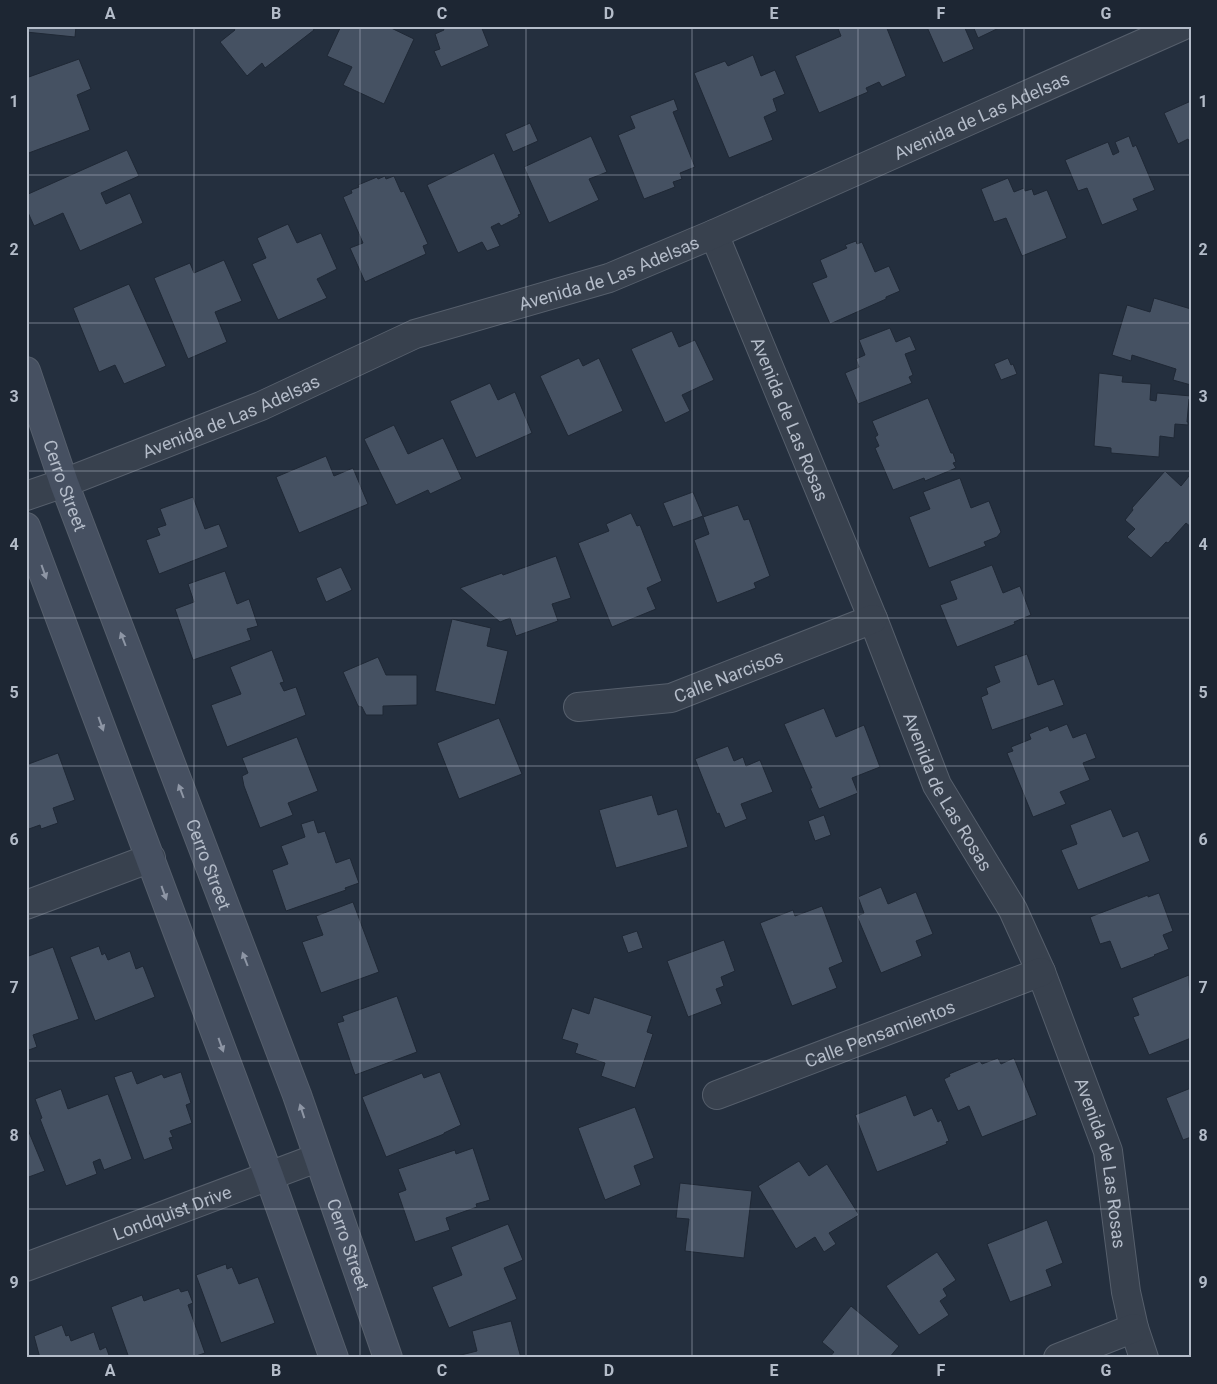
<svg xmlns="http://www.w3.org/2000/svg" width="1217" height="1384" viewBox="0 0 1217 1384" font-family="Roboto,sans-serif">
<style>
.building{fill:#455162;stroke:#1f2835}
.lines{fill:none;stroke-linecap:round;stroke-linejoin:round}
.street-casing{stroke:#565f6c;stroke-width:30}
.secondary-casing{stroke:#565f6c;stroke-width:30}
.street{stroke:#38414e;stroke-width:28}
.secondary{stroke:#465061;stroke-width:28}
.oneway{fill:#8e96a5}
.grid{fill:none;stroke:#b4bcc9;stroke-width:1;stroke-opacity:0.55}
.labels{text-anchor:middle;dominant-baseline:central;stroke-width:5;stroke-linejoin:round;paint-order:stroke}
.street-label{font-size:18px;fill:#b4bcc9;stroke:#1d2633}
.neatline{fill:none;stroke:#b4bcc9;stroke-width:2}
.grid-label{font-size:16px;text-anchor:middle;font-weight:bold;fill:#b4bcc9}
</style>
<rect width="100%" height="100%" fill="#242f3e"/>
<path class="building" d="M26,26H76L75,37L26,32Z
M232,26H312L314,30L265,68L262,63L247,76L220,42L235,30Z
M341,26H387L414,39L384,104L343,85L352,67L327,56Z
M442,26H481L489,46L441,67L434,51L440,49L435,34L444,30Z
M837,26H886L906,76L882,87L879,82L866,88L868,92L819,113L795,56L841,36Z
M930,26H964L974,49L943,63L927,27Z
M973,26H1000L1001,27L978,38Z
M753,55L761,76L775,70L785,94L773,99L777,111L764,117L773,140L729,158L694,73L725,61L728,66Z
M79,59L91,89L77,95L90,130L26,154V78Z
M674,99L678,110L673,112L695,167L680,173L682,179L673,182L675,187L644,199L618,135L635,128L630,116Z
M1191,101V145L1188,139L1178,144L1164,113Z
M530,123L538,141L513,152L505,134Z
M591,136L607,172L589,179L599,200L549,223L524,167Z
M1129,136L1133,147L1136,145L1155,190L1133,199L1138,210L1102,225L1087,188L1078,191L1065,160L1108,142L1113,155L1119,152L1115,142Z
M127,150L139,176L101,193L106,204L130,193L143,223L80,251L63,213L34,226L26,208V195Z
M494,153L521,214L518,215L519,217L501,226L499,223L491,227L500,246L487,251L482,242L458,253L427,185Z
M385,176L386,179L394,176L401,192L404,191L428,244L423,246L426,254L365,282L350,248L363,243L343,197L352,193L351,190L359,187L358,185L377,177L378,179Z
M1008,178L1014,192L1024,188L1025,191L1032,189L1034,195L1047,190L1067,238L1022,256L1006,218L994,222L981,189Z
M288,224L297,243L321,233L337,269L317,279L327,298L278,320L252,264L266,258L257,238Z
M856,241L857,244L862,242L875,272L889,266L900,291L886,297V299L830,324L812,283L827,277L820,260L847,248L845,245Z
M224,260L242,301L215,312L227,342L188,359L154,278L190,263L194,273Z
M129,284L166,366L124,384L115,365L99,372L73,308Z
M1154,298L1191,309V385L1173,380L1176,369L1132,355L1131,361L1112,355L1127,305L1150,312Z
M890,328L896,342L910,336L916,350L905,354L913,375L909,377L912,383L858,404L845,373L859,367L856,359L865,355L859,340Z
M672,331L679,347L695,340L714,380L682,395L690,411L665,423L631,349Z
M579,358L583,366L599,358L623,411L568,436L540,376Z
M1008,358L1011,365L1013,364L1017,374L1001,380L994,364Z
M1099,373L1123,376L1122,382L1151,384L1150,400L1156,401L1157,393L1191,396V400L1189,399L1187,422H1188V425L1175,424L1174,438L1160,436L1159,457L1111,453V448L1094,446Z
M490,383L498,400L515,392L532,433L476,458L450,401Z
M928,398L951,453H953L956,462L953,463L956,468L925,481L924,478L893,490L875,448L879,446L875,437L878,435L872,421Z
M394,425L408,454L443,438L462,479L430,494L428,490L396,505L364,439Z
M326,456L334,476L353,468L368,504L299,533L276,477Z
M1165,471L1181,486L1189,476L1191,477V527L1186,523L1168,543L1166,542L1151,558L1127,537L1135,529L1125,520L1133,510L1132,508Z
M960,478L971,508L989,501L1001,532L997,537L984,542L986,546L929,568L909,517L930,509L923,492Z
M693,492L703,516L673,527L663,503Z
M193,497L205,529L219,524L228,547L159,574L146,540L160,535L157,528L166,525L160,509Z
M738,505L744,520L749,519L770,576L754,583L756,588L717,603L694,540L709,534L703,517Z
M631,513L637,526L640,525L662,581L647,588L656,609L612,627L578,543L609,531L606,524Z
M556,556L571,598L552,604L558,621L516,636L510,618L500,622L460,588L502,573L503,575Z
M992,565L1003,593L1020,586L1031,615L1014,622L1015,624L957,647L940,605L957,599L950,581Z
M341,567L352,590L326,602L316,578Z
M225,571L237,604L249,599L258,626L247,629L251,640L193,660L175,609L194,602L188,584Z
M452,619L491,628L487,646L508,651L495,705L435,691Z
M272,650L284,682L280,683L284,691L296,687L306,715L227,747L211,705L241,694L230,667Z
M1027,654L1038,685L1054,679L1064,705L992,730L981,697L988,694L986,688L1000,682L994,666Z
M378,657L386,675H417V705L383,706V715H366L362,707L358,706L343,672Z
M824,708L836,737L864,725L880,767L852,778L858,793L819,809L810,788H812L784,724Z
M499,718L522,774L459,799L437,743Z
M1067,724L1073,738L1086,733L1096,758L1083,763L1090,780L1060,792L1066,804L1033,817L1007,753L1013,751L1011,747L1031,739L1029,734L1048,726L1050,731Z
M297,737L318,791L288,803L293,815L260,828L244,786L242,776L248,773L242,758Z
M728,746L734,761L743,757L746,766L760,760L773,792L741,804L747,819L725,828L719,813L717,814L695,759Z
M58,753L75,800L53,808L58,823L41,829L40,825L26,830V765Z
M652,795L658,815L677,809L688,847L616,868L599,810Z
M1111,809L1123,837L1138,831L1150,861L1078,890L1061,850L1077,844L1070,825Z
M824,815L831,835L815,841L808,821Z
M314,820L318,833L325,831L336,863L350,858L359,883L345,888L346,890L286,911L272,870L288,864L281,846L305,837L301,824Z
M881,887L888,904L916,892L933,934L916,941L922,956L881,973L857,916L864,913L858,897Z
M1159,893L1173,931L1163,935L1169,949L1154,955L1155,956L1121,969L1110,941L1100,944L1090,917L1148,895V897Z
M353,902L379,972L321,993L302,942L323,935L316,916Z
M822,906L843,962L829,968L837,988L792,1006L760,923L793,910L795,916Z
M637,931L643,948L628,953L622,936Z
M724,940L735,971L721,977L724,986L716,989L722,1004L688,1017L667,961Z
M99,946L102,955L105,953L108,960L130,951L136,969L143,966L155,997L95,1021L70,957Z
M53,947L79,1019L33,1035L37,1047L26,1051V957Z
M1189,975L1191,1038L1149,1055L1133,1017L1139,1015L1132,998Z
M397,996L417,1052L355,1075L337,1023L344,1021L342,1016Z
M594,997L652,1016L647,1032L653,1034L635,1088L601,1076L605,1063L575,1053L578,1044L562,1039L572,1008L589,1014Z
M998,1058L1001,1064L1014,1058L1037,1115L982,1137L969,1106L958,1111L944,1079L950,1076L949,1074L980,1061L982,1064Z
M132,1071L137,1084L162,1074L164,1078L181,1072L191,1103L186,1105L192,1123L170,1131L173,1137L169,1138L173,1149L144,1160L114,1077Z
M440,1072L461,1125L444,1133V1134L386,1157L362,1097L422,1073L424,1078Z
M1191,1088V1137L1183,1140L1166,1098Z
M61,1089L68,1109L108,1094L132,1159L104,1170L100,1159L93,1162L97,1174L66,1186L40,1119L42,1118L35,1099Z
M906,1095L914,1116L932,1108L938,1122L941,1120L949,1141L946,1142L947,1144L877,1172L855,1115Z
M635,1107L654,1158L634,1166L641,1185L605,1200L578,1128Z
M26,1125L45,1171L26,1178Z
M473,1148L490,1200L476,1204L477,1207L446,1218L450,1230L415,1242L398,1193L406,1190L398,1169L455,1150L456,1154Z
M799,1161L809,1176L827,1164L859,1215L829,1233L836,1244L824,1252L815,1237L796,1249L758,1186Z
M680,1183L752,1191L744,1258L685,1251L689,1219L676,1218Z
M1047,1220L1063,1263L1046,1270L1052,1286L1010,1302L987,1244Z
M508,1224L523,1260L504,1268L517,1299L449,1328L432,1287L462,1275L451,1247Z
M937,1252L956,1280L943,1289L947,1296L940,1301L949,1315L919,1335L886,1286Z
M226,1264L227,1269L232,1267L239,1284L258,1277L275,1323L221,1343L196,1275Z
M179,1288L181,1292L188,1290L193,1303L188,1305L205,1353L190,1358H129L111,1307L142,1295L144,1301Z
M851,1306L899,1346L889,1358H829L834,1352L822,1342Z
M511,1321L521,1358H458L457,1356L477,1351L472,1331Z
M62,1325L66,1336L69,1335L71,1341L94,1332L100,1350L106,1347L110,1358H40L34,1336Z"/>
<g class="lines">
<g class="street-casing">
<g id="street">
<path id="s1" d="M714,234L873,619L937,785L1013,910L1041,972L1108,1151L1126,1292L1134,1328L1144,1358"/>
<path id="s2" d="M26,496L64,483L261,406L415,334L609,278L714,234L1182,26"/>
<path id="s3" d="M578,707L671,698L873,619"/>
<path d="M26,905L151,858"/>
<path id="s4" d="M717,1095L1041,972"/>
<path id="s5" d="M26,1267L317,1158"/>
<path d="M1058,1358L1134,1328"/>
</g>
</g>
<g class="secondary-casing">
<g id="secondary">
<path id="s6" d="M26,371L64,483L297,1095L388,1358"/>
<path d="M26,527L269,1176L334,1358"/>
</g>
</g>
<use href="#street" class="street"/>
<use href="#secondary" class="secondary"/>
</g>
<defs><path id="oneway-solid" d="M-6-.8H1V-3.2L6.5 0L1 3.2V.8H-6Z" transform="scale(1.25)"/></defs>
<g class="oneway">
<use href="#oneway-solid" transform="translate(44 572) rotate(70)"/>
<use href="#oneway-solid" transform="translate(123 639) rotate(-111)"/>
<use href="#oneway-solid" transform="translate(101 724) rotate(70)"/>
<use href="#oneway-solid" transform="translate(181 791) rotate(-111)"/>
<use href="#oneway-solid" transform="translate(164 893) rotate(70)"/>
<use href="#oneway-solid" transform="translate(245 959) rotate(-111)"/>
<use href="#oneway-solid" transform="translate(221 1045) rotate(70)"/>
<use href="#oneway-solid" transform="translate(302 1111) rotate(-108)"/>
</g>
<path class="grid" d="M194,26V1358M360,26V1358M526,26V1358M692,26V1358M858,26V1358M1024,26V1358M26,175H1191M26,323H1191M26,471H1191M26,618H1191M26,766H1191M26,914H1191M26,1061H1191M26,1209H1191"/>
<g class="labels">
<g class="street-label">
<text stroke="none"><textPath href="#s2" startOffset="1030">Avenida de Las Adelsas</textPath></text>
<text stroke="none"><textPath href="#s2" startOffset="625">Avenida de Las Adelsas</textPath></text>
<text stroke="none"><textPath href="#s2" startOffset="220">Avenida de Las Adelsas</textPath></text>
<text stroke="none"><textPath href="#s1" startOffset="200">Avenida de Las Rosas</textPath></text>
<text stroke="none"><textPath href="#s6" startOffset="121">Cerro Street</textPath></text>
<text stroke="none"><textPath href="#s3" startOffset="155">Calle Narcisos</textPath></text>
<text stroke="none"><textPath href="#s1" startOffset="605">Avenida de Las Rosas</textPath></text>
<text stroke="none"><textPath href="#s6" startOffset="526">Cerro Street</textPath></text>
<text stroke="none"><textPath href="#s4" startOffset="174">Calle Pensamientos</textPath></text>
<text stroke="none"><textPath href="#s1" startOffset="1010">Avenida de Las Rosas</textPath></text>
<text stroke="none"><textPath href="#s5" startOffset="156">Londquist Drive</textPath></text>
<text stroke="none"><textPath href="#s6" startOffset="931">Cerro Street</textPath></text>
</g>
</g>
<rect width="1217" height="1384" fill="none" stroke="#1d2633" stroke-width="55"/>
<rect x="28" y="28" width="1162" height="1328" class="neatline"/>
<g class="grid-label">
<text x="110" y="19">A</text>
<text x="276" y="19">B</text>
<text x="442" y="19">C</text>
<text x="609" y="19">D</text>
<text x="774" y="19">E</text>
<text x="941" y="19">F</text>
<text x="1106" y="19">G</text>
<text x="14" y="107">1</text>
<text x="1203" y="107">1</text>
<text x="14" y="255">2</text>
<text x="1203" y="255">2</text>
<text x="14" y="402">3</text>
<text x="1203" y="402">3</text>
<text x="14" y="550">4</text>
<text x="1203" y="550">4</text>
<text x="14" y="698">5</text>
<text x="1203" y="698">5</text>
<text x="14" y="845">6</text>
<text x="1203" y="845">6</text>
<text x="14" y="993">7</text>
<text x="1203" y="993">7</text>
<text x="14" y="1141">8</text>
<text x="1203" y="1141">8</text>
<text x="14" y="1288">9</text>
<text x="1203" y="1288">9</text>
<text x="110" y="1376">A</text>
<text x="276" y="1376">B</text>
<text x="442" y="1376">C</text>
<text x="609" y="1376">D</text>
<text x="774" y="1376">E</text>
<text x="941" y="1376">F</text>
<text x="1106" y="1376">G</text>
</g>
</svg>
